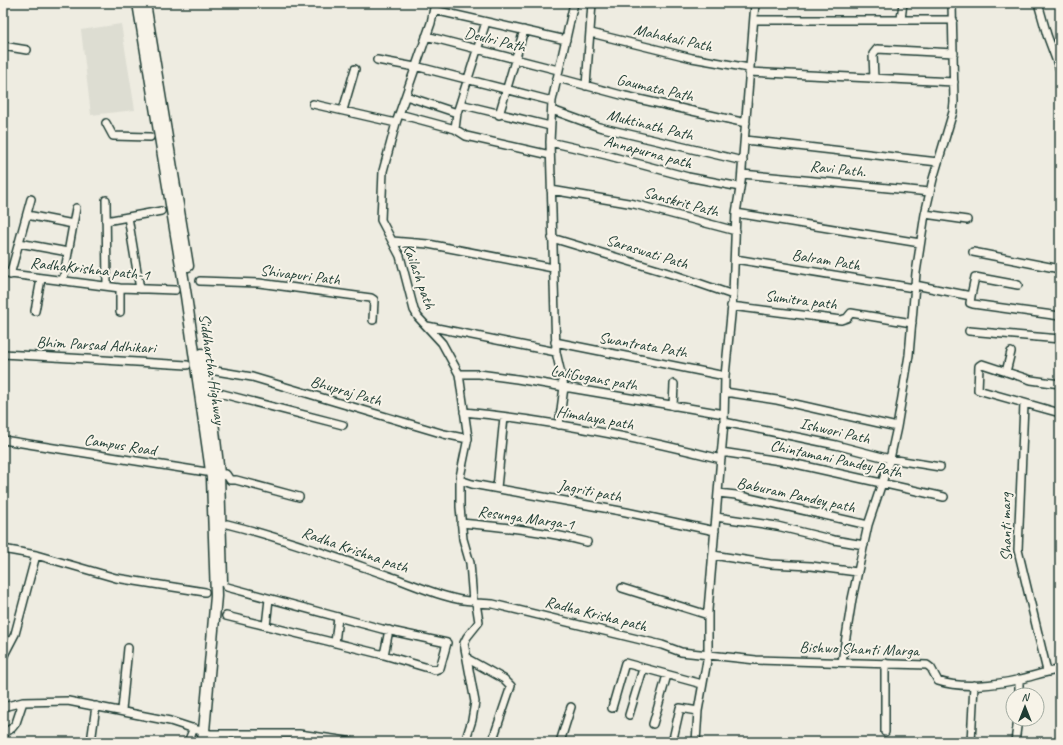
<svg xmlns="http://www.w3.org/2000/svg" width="1063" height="745" viewBox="0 0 1063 745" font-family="Caveat,sans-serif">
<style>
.built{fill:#ddddd2}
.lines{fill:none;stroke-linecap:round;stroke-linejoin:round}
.minor-casing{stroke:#1f3d34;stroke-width:10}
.highway-casing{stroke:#1f3d34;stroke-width:13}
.minor{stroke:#f7f3e8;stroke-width:7}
.highway{stroke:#f7f3e8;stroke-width:10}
.labels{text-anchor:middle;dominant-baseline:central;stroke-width:4;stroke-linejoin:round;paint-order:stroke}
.street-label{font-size:16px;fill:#1f3d34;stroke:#f7f3e8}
</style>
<rect width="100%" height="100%" fill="#eeece1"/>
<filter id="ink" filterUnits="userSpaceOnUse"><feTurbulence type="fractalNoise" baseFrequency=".025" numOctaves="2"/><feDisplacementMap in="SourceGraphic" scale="8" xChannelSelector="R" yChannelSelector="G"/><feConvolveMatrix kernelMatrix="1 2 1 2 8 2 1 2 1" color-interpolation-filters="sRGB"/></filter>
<g filter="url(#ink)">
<path class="built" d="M121,24L135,110L91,115L81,30Z"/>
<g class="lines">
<g class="minor-casing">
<path id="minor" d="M435,3L431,23L396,123L383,171L381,220L400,256L414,310L418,317L442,343L459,374L468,438L460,477V507L463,539L470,563L473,601
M1038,3L1047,35L1060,70
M434,10L566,40
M901,19L903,3
M754,20H953
M591,33L692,58L749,68
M426,36L558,70
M3,46L27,50
M377,60L415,67
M415,66L552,101
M749,72L954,82
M558,78L625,96L746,123
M874,79L873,54L877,49L954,53
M586,86L592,3
M406,96L457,113
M313,104L396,123
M460,104L550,126
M343,110L355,69
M552,110L599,127L743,161
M399,114L455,129L466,136L550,155
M499,115L524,30
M106,123L113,136L150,137
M455,129L457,113L486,22
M745,140L938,162
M550,142L606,155L688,177L740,187
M742,174L930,192
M551,190L634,204L736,231
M106,200L107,286
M736,213L920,243
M925,214L967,220
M27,215L73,224
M128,217L140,289
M106,221L161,211
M552,238L675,275L733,295
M392,241L428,244L553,268
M19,243L68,252
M973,252L1060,269
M735,259L914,288
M3,273L120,288L175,290
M10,275L31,199
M63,281L76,208
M200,281L259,283L371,298L374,300L373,320
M915,285L971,296L970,303L973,304L1060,316
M971,296L975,277L1018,285
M731,306L841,320L847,318L851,313L912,323
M35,311L41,279
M120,312V288
M427,326L556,352
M969,331L1060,339
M555,342L725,376
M3,354L187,365
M216,371L252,377L444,434L468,439
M1006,372L1011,352
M459,374H479L517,379L724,414
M1060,384L1031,380L982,364L979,366L978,390L1060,413
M725,392L777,400L897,427
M219,393L343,425
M1024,404L1018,550L1047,671
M673,406L674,384
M464,412C550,420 637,438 721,459
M724,422L836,445L890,459L940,467
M559,425L564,387L556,352L550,142L552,101L574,3
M3,440L219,474H226L230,480H236L299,497
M721,452L787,462L944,497
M460,480L472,484L626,512L715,531
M497,488L504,417
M718,493L736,495L868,525
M716,517L777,526L834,540L864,545
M461,523C504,527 545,531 587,542
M227,524C283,538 337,558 392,577C415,585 450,601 473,601
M3,549L36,555L116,578L205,592
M713,555L770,564L811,566L857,572
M622,588L708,615
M476,603L493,604L662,645L681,652L756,660L927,665L931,668L938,681C962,689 996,685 1021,679C1034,676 1046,671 1060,670
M226,616L384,655L435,670L440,668L447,643L382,629L227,587
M266,626L269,599
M335,643L338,617
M384,655L389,630
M3,657L15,634L36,555
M468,659L504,679L511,686L492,742
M842,662L852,599L868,525L890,459L897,427L909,355L916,273L925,214L933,179L953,112L954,102L952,3
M885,663V732
M1019,695V679
M3,707L23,702
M612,708L625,663L702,684
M122,710L128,648
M629,715L643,669
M653,724L667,675
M3,734L12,728L16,723L23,702L68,701L170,721L210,734H299L354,742
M673,739L680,708L698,711
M91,742L96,706
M188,742L194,728
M465,742L472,720L475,702L464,643L467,637L479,622L476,603L473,601
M560,742L571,707
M696,742L698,711L708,655V610L724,422L725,376L733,295L736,213L741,182L755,3
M971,742L974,685
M1015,742L1018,719"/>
</g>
<g class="highway-casing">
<path id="highway" d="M138,3L186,296L212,478L216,596L203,742
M145,3L188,266
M202,354L212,413L219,474L222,581"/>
</g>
<use href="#minor" class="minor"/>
<use href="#highway" class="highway"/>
</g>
</g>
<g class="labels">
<g class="street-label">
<text transform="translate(673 38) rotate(13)">Mahakali Path</text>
<text transform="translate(495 40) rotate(14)">Deulri Path</text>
<text transform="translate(655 88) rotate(13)">Gaumata Path</text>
<text transform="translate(650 125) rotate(14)">Muktinath Path</text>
<text transform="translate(648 152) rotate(15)">Annapurna path</text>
<text transform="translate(838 169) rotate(6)">Ravi Path.</text>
<text transform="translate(681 202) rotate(15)">Sanskrit Path</text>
<text transform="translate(647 252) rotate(17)">Saraswati Path</text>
<text transform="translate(826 260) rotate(9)">Balram Path</text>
<text transform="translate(90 269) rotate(6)">RadhaKrishna path-1</text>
<text transform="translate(300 275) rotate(7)">Shivapuri Path</text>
<text transform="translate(419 276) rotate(70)">Kailash path</text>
<text transform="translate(801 300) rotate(7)">Sumitra path</text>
<text transform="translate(96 345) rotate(3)">Bhim Parsad Adhikari</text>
<text transform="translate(643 345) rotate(10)">Swantrata Path</text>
<text transform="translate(212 369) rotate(82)">Siddhartha Highway</text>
<text transform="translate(594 378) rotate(10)">LaliGugans path</text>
<text transform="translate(346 391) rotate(16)">Bhupraj Path</text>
<text transform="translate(595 418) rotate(10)">Himalaya path</text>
<text transform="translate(835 431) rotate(13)">Ishwori Path</text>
<text transform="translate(120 445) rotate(9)">Campus Road</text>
<text transform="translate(836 459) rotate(12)">Chintamani Pandey Path</text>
<text transform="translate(590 491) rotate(11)">Jagriti path</text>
<text transform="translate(796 495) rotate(12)">Baburam Pandey path</text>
<text transform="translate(526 518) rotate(8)">Resunga Marga-1</text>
<text transform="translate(1006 527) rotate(-91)">Shanti marg</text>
<text transform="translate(355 550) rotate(19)">Radha Krishna path</text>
<text transform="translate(596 614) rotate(14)">Radha Krisha path</text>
<text transform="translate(859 649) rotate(2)">Bishwo Shanti Marga</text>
</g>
</g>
<rect width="1063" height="745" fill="none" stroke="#f7f3e8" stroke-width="16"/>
<rect x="8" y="8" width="1047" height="729" fill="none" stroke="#1f3d34" stroke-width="1.5" filter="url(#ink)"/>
<g transform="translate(1025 707)"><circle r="19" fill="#f7f3e8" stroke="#a1aaa0"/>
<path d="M0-3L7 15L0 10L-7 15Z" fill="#1f3d34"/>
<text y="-6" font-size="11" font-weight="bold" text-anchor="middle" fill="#1f3d34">N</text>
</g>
</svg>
